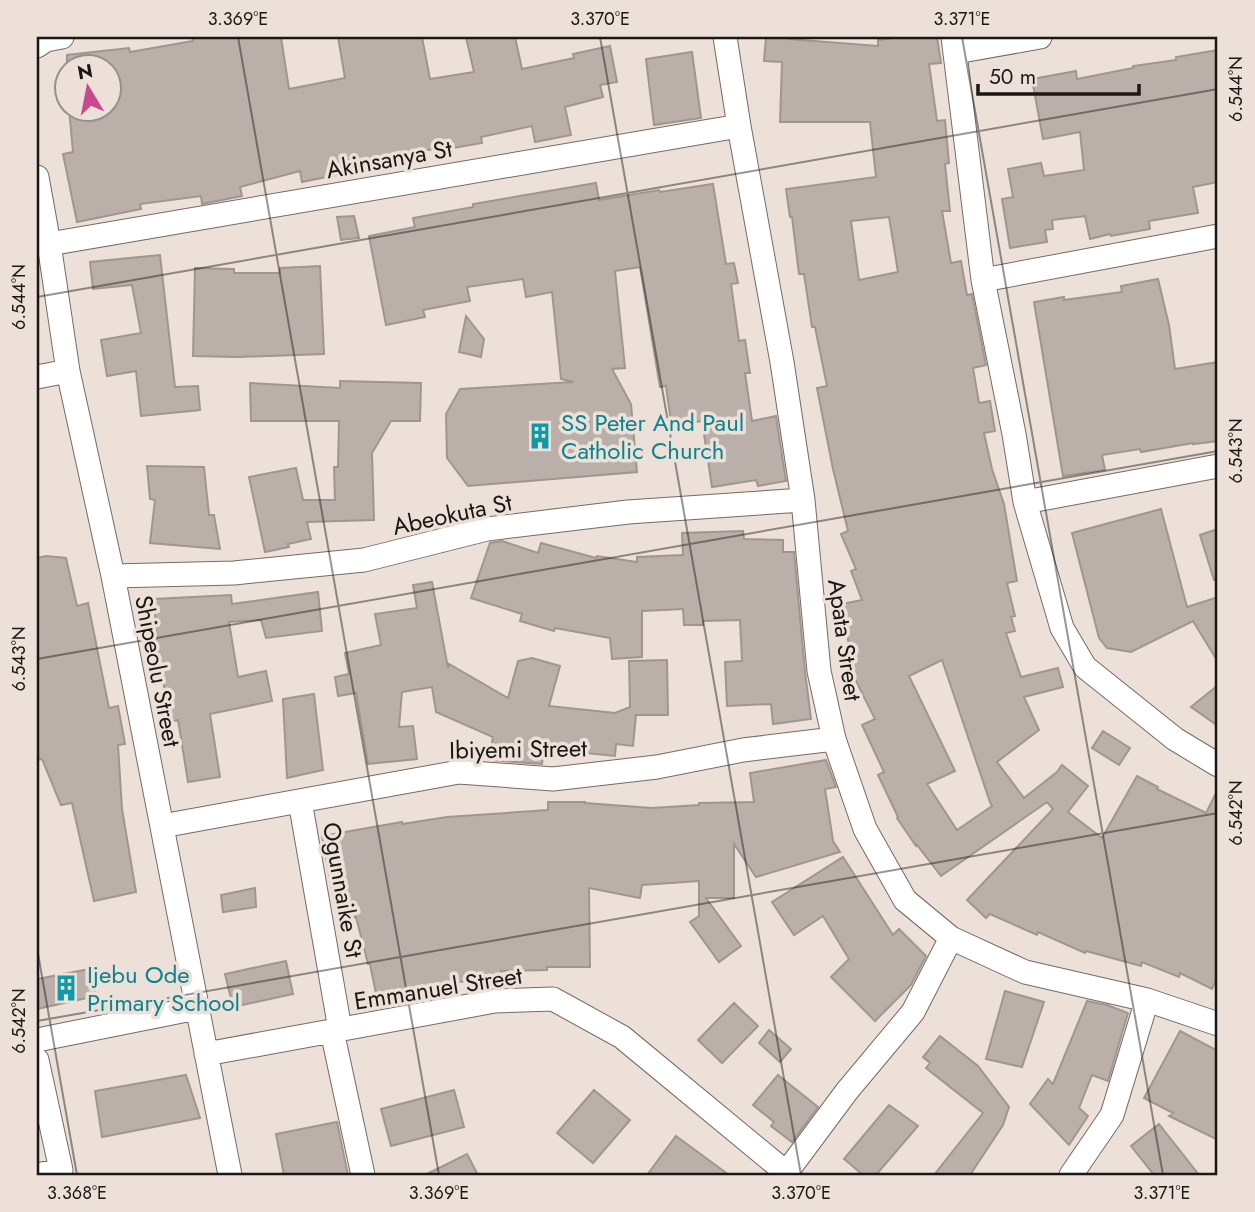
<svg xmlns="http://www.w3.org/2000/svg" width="1255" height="1212" viewBox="0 0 1255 1212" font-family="Jost,sans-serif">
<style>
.building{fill:#bbb0a9;stroke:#a1968f;stroke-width:2;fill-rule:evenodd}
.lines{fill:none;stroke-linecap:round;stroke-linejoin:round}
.minor-casing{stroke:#756b64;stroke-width:25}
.minor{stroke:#fff;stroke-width:23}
.ticks{fill:none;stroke:#1b1714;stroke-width:2;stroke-opacity:0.45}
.labels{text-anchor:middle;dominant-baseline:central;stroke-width:7;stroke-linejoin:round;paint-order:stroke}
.street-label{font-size:24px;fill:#1b1714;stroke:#ece0d8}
.culture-label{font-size:24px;fill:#0d838f;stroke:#ece0d8;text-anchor:start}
.neatline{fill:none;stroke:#1b1714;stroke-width:2.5}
.ticks-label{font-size:18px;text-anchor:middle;fill:#1b1714}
</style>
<rect width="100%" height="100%" fill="#ece0d8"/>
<path class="building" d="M192,37H281L289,89L345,78L338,37H422L430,79L474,72L466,37H515L522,69L574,58L573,54L610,46L617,82L600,85L603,97L565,107L571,135L535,142L532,126L481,137L482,143L447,149V147L383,157L385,165L302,182L300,171L240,187L242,196L202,204L201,196L140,204L141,209L77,222L63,154L73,152L69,108H108V66H67V55L129,48L130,52L193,41Z
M766,37H789V39L878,46V40L901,37H937L941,63L929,64L937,121L945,120L949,163L945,164L950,211H942L951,263L961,261L967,295L972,294L986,365L973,368L979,403L990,401L995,431L984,433L992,469L1004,504L1017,581L1007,583L1015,616L1011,617L1015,631L1006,633L1021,677L1058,668L1063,687L1024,697L1039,730L997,762L1024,798L1057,772L1062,765L1088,786L1068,812L1102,838L1137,776L1158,787L1157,789L1206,813L1218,789V976L1212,989L1180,973L1179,977L1142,962L1141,966L1086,951L1085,953L1038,932L1037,935L990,914L986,918L967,900L1053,809L1047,802L941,876L917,845L916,846L897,818L898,817L878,775L884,772L862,725L875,719L848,665L852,663L842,604L862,600L851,571L856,569L841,534L848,531L833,469L817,388L827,386L815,327H812L804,274H799L792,217H790L786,189L876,177L870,122H780L782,62L764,61ZM889,217L898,272L859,280L851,221ZM942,660L990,802L992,806L957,830L927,784L955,771L909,676Z
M1218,50V182L1193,187L1198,213L1149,221L1150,229L1111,236L1110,234L1090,239L1085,216L1052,220L1053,229L1045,230L1047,242L1010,248L1002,199L1013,197L1008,169L1041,163L1044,176L1084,170L1080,132L1043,139L1032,79L1076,71L1077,79L1133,68V66L1176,60V57Z
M692,52L701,118L654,125L646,59Z
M596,183L599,200L659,190L660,192L713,184L726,264L734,263L738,283L731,284L739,341L745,340L750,373H745L752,421L776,416L786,481L758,486L756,480L712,487L702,421L696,422L695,419L671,422L666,386L660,387L640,267L615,271L625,368L612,369L631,404L637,472L468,486L447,458L446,414L460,389L573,382L561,379L552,292L526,297L523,279L467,287L470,301L423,310L425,317L386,325L369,236L415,227L413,218L473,207V204Z
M354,216L359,238L341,240L337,217Z
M160,255L175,387L198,386L200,410L141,416L136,371L107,376L101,340L141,333L132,285L93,289L90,262Z
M320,266L324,354L238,357L193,356L195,268L234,269V273H280V268Z
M1158,279L1169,325L1175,369L1218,362V441L1193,444V443L1141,452L1140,449L1102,455L1105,470L1063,476L1034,302L1064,297V300L1122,292L1121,286Z
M466,316L484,339L481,357L459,352Z
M340,381L421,383L420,421H391L372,453L374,520L307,522L311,539L288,544L289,547L265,552L249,477L296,468L303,500H335L334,467H338L339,421H251L250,383L340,388Z
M147,466L204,467L209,515H214L220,549L150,543L155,500L150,499Z
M1161,509L1187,607L1218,597V662L1193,621L1131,652L1107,648L1099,638L1072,533Z
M1218,529V580H1214L1200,535Z
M743,531L744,539L783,540V552H794L805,672L811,719L773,724L771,704L727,706L725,662L742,661L740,620L703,621V625H684L683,609L642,611V657L612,659L610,638L555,628L554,631L520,621L522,614L471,598L490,543L502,541L538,553L541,543L596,558L597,556L637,562V557L683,555L682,533Z
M46,556L66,558L77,606L88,603L109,708L118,706L125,744L118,745L122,809L136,892L94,901L72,803L61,805L42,759L37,760V558Z
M432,582L448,668L449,664L508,698L518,661L532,658L560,666L549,706L615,713L630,707L629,661L667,660L668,715H636L633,746L616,744L615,756L544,749L542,764L489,760L493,737L436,712L432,687L402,692L399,727L413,726L417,759L368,764L356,693L338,696L335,677L349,674L345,653L381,645L375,614L417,608L413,585Z
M318,592L322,631L266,638L261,620L229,622L238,677L266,671L272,701L210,714L220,777L188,782L178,720L170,722L163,693L165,692L157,645L154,599L231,595L232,604Z
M1218,685V726L1191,707Z
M314,694L323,770L287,778L283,699Z
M1103,731L1130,748L1119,765L1092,748Z
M826,760L836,787L825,789L833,841L840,852L756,877L734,844V898H706L741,946L719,962L690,922L699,916V881L642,885L640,898L589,888L590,967H547V970L501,971L502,977L451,983L453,993L379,1008L370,964H368L356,917L338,921L322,836L402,822V824L447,817L548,810V802H585V803L652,808L699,805V803L754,802L750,773Z
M843,857L893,935L899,929L926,956L911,985L875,1021L831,977L849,959L823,916L794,935L772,902Z
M255,888L256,907L223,912L221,895Z
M286,961L293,994L233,1007L225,974Z
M90,969L96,996L37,1009V979Z
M1005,991L1044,1002L1022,1067L986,1059Z
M1087,1001L1107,1005L1128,1013L1108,1081L1092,1075L1079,1108L1088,1116L1069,1145L1030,1104L1048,1079L1053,1084Z
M734,1003L758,1026L722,1063L698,1040Z
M769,1030L791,1049L780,1062L759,1043Z
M1180,1031L1218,1051V1140L1169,1116L1173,1113L1144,1098Z
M940,1036L978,1066L1009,1107L1003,1125L970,1175H934L983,1113L926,1068L930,1063L923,1057Z
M186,1075L200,1118L102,1137L95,1091Z
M778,1075L818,1107L792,1142L771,1126L774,1122L753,1105Z
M454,1090L464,1127L391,1146L381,1109Z
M594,1090L630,1120L593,1163L557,1133Z
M889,1105L918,1126L876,1175H863L844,1159Z
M337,1122L348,1175H284L276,1134Z
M1159,1124L1199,1175H1154L1131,1146Z
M676,1136L729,1175H647Z
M467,1154L478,1175H425Z"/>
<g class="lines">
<g class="minor-casing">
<path id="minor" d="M725,37L739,126L782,362L803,500L819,671L834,739L865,829L905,900L951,938L1025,972L1147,1000L1218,1024
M953,37L983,280L1014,434L1025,502L1062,628L1085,667L1175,739L1218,765
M37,46L46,40L62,37
M956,52L1040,37
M37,177L49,244L68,371L113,576L230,1175
M49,244L739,126
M983,280L1218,236
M37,377L68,371
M1025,502L1218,466
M113,576L234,573L364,560L487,529L628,512L803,500
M300,801L340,1029
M162,826L459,772L553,779L657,767L743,750L834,739
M332,1031L363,1175
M37,1040L197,1008
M206,1054L495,1001L553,999L622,1037L789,1175
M37,1060L61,1170L37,1175
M786,1173L847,1091L913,1012L951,938
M1071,1175L1112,1115L1147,1000"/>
</g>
<use href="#minor" class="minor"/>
</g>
<path class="ticks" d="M238,37L439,1175M600,37L801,1175M962,37L1163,1175M37,297L1218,89M37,659L1218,451M37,948L77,1175M37,1021L1218,813M1215,1175H1218"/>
<defs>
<g id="building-bare" transform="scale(2.1)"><path d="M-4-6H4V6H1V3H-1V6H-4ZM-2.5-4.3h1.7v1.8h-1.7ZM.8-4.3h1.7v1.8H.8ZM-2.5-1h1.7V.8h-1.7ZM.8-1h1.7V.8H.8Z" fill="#0f9aa8" stroke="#ece0d8" stroke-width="2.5" paint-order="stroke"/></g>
</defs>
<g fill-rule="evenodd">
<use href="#building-bare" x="540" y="436"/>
<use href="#building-bare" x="66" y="988"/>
</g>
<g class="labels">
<g class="street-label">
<text transform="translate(389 159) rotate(-10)">Akinsanya St</text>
<text transform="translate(452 514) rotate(-12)">Abeokuta St</text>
<text transform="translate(845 640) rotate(82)">Apata Street</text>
<text transform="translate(158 671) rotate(79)">Shipeolu Street</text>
<text transform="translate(518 749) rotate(-1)">Ibiyemi Street</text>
<text transform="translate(343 890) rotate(80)">Ogunnaike St</text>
<text transform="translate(438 988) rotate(-9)">Emmanuel Street</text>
</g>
<g class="culture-label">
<text x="561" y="422">SS Peter And Paul<tspan x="561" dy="28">Catholic Church</tspan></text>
<text x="87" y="974">Ijebu Ode<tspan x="87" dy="28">Primary School</tspan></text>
</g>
</g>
<rect width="1255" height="1212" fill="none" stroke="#ece0d8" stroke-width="77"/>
<g transform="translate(88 88) rotate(350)"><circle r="33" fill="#ece0d8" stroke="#98908a" stroke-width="2"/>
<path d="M0-5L12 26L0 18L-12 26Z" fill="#c94890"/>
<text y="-10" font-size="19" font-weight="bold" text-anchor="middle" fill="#1b1714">N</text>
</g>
<path d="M978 84v10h161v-10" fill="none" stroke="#1b1714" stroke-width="3.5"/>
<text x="989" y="84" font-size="21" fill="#1b1714" stroke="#ece0d8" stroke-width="5" paint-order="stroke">50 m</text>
<rect x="38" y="38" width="1178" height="1136" class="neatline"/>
<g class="ticks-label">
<text x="238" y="25">3.369°E</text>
<text x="600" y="25">3.370°E</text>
<text x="962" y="25">3.371°E</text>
<text transform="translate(1236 89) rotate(-90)" y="6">6.544°N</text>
<text transform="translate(19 297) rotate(-90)" y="6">6.544°N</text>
<text transform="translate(1236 451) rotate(-90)" y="6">6.543°N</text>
<text transform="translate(19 659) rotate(-90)" y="6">6.543°N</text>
<text transform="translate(1236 813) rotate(-90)" y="6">6.542°N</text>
<text transform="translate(19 1021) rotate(-90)" y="6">6.542°N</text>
<text x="77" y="1199">3.368°E</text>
<text x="439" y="1199">3.369°E</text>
<text x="801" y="1199">3.370°E</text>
<text x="1162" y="1199">3.371°E</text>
</g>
</svg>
